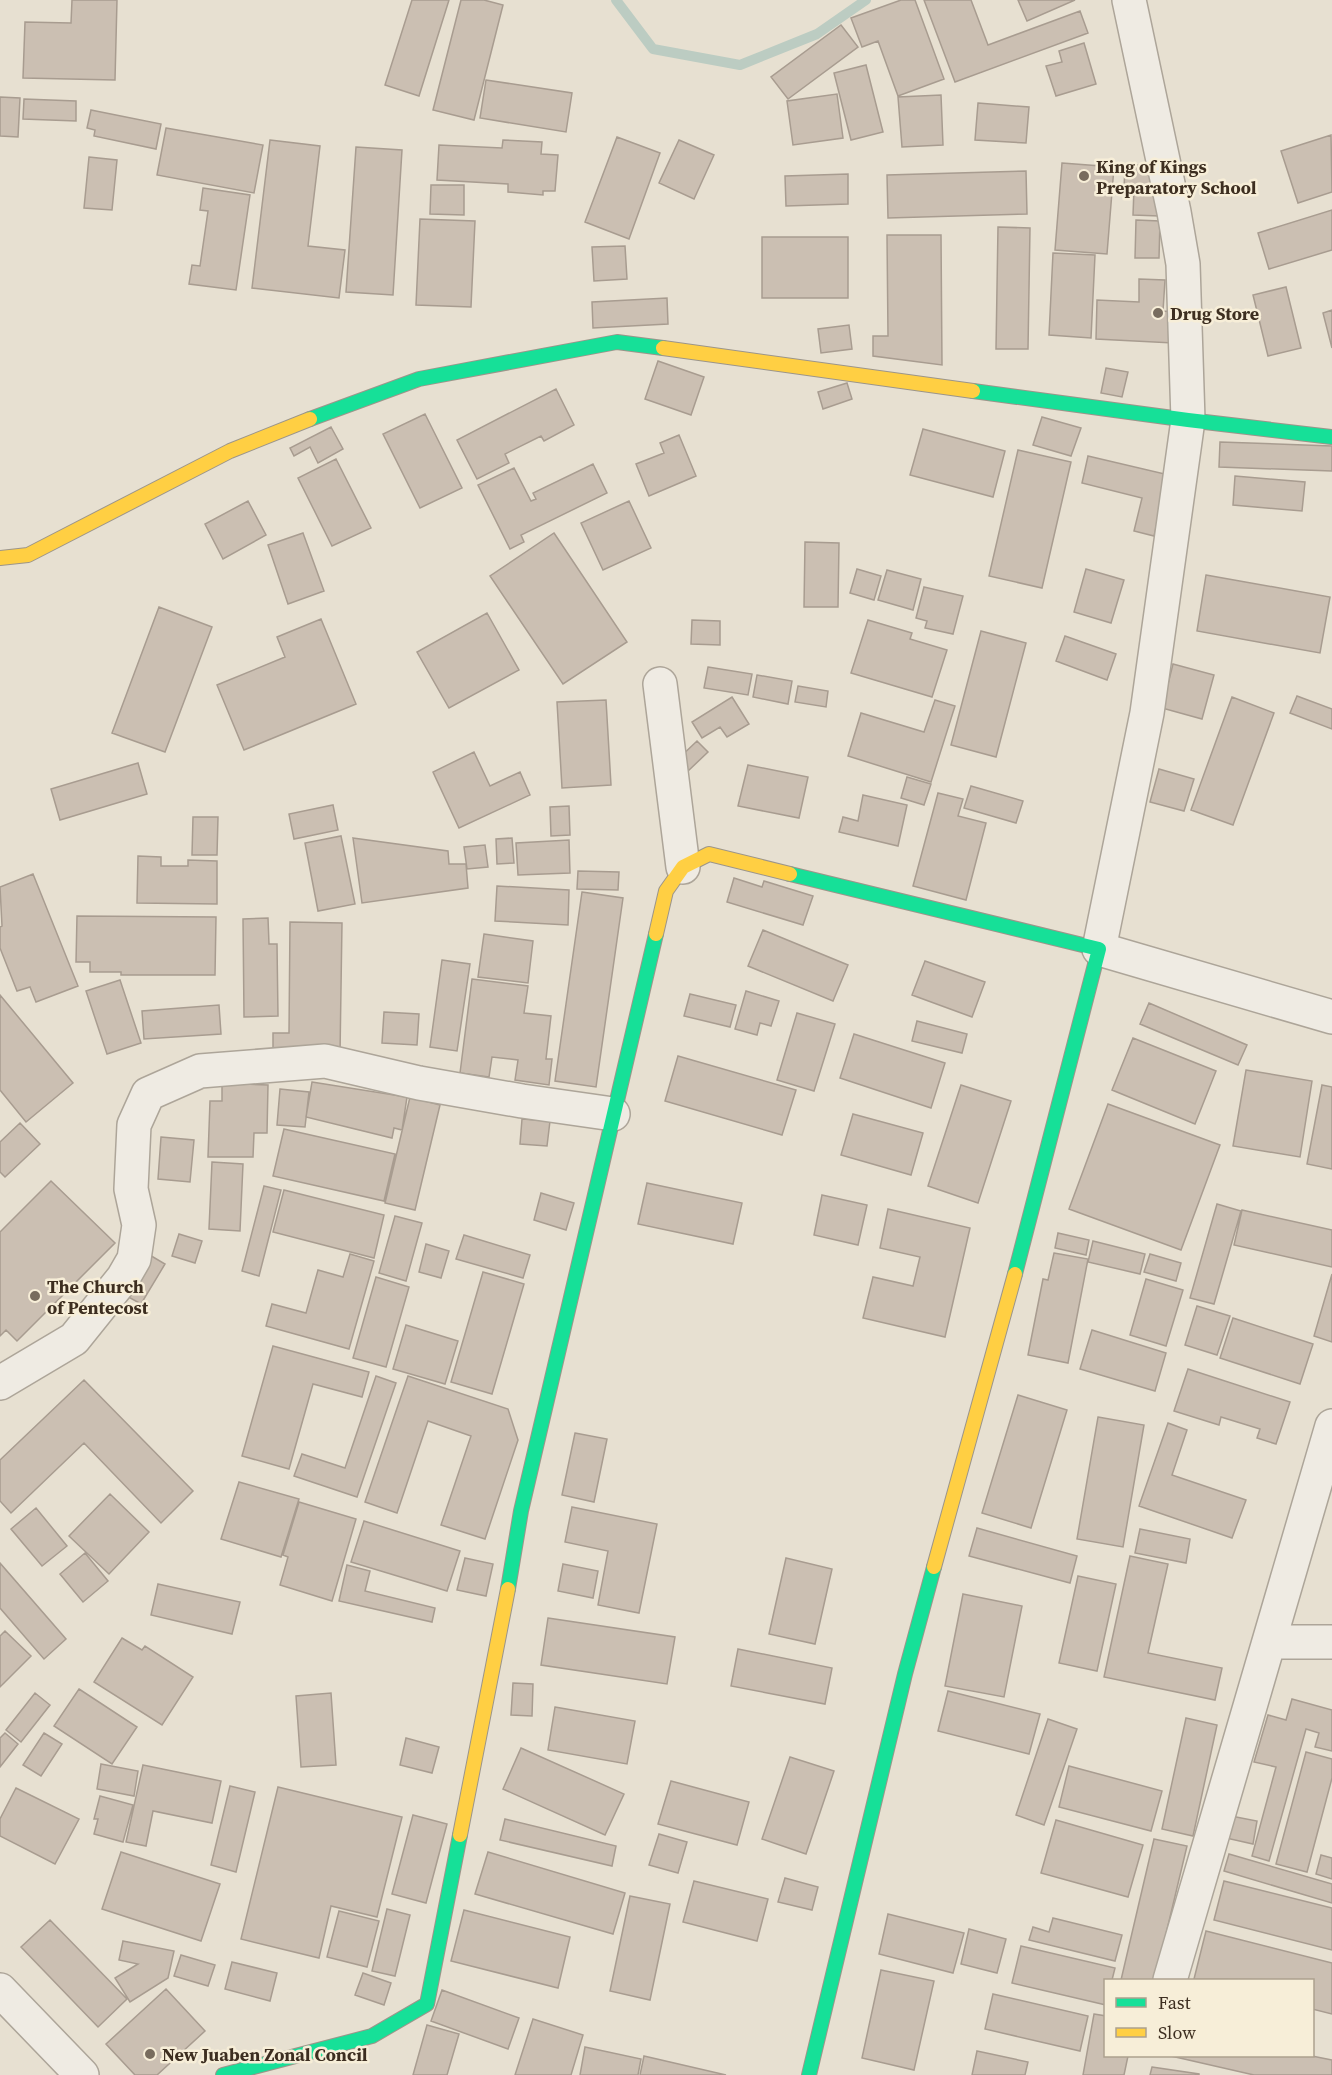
<svg xmlns="http://www.w3.org/2000/svg" width="1332" height="2075" viewBox="0 0 1332 2075" font-family="'Source Serif 4',serif">
<style>
.lines{fill:none;stroke-linecap:round;stroke-linejoin:round}
.stream{stroke:#bcccc2;stroke-width:10}
.building{fill:#cbbfb2;stroke:#a89c90;stroke-width:1.5}
.street-casing{stroke:#ada599;stroke-width:36}
.fast-casing{stroke:#9c958a;stroke-width:16}
.slow-casing{stroke:#9c958a;stroke-width:16}
.street{stroke:#efebe3;stroke-width:33}
.fast{stroke:#16e098;stroke-width:14}
.slow{stroke:#ffcf43;stroke-width:14}
.poi-dot{fill:#786c5e;stroke:#f7eed8;stroke-width:2}
.labels{text-anchor:middle;dominant-baseline:central;stroke-width:5;stroke-linejoin:round;paint-order:stroke}
.poi-label{font-size:18px;font-weight:bold;fill:#3d2e20;stroke:#f7eed8;text-anchor:start}
</style>
<rect width="100%" height="100%" fill="#e7e0d1"/>
<g class="lines">
<path class="stream" d="M616,0L653,49L740,65L817,34L866,0"/>
</g>
<path class="building" d="M72,0H117L115,80L23,78L25,22L71,23Z
M412,0H449L419,96L385,85Z
M461,0H484L503,5L474,120L433,110Z
M901,0H915L944,79L898,96L878,41L862,47L851,18Z
M924,0H971L988,45L1080,11L1088,33L955,82Z
M1018,0H1075L1027,21Z
M841,25L858,47L788,99L771,77Z
M1084,43L1096,84L1056,96L1046,66L1062,62L1059,51Z
M866,65L883,132L851,140L834,73Z
M486,80L572,93L566,132L480,118Z
M837,94L843,138L793,145L787,101Z
M941,95L943,145L902,147L898,97Z
M0,97L20,98L18,137L0,136Z
M24,99L76,101V121L23,119Z
M978,103L1029,107L1026,143L975,140Z
M91,110L161,124L156,149L94,136L95,130L87,128Z
M166,128L263,145L254,193L157,175Z
M1331,135L1332,192L1298,203L1281,151Z
M617,137L660,153L629,239L585,222Z
M270,140L320,146L308,246L345,250L339,298L252,288Z
M503,140L542,142L541,154L558,155L555,191H543V195L508,192V184L437,180L439,145L502,148Z
M679,140L714,155L694,199L659,183Z
M356,147L402,150L393,295L346,292Z
M89,157L117,160L112,210L84,208Z
M1062,163L1114,167L1107,254L1055,250Z
M1125,165H1159V216L1133,215L1134,189H1124Z
M1026,171L1027,214L888,218L887,175Z
M848,174V204L786,206L785,176Z
M431,185H464V215L430,214Z
M203,188L250,195L236,290L189,284L192,265L200,266L208,211L200,210Z
M1332,210V250L1269,269L1258,233Z
M420,219L475,221L471,307L416,305Z
M1136,220L1160,221L1159,258H1135Z
M998,227L1030,228L1028,349H996Z
M887,235H941L942,365L873,356V336H888Z
M762,237H848V298H762Z
M625,246L627,279L594,281L592,247Z
M1053,253L1095,255L1091,338L1049,335Z
M1139,279L1165,280L1163,311L1174,312L1173,343L1096,339L1097,300L1139,302Z
M1286,287L1301,348L1268,356L1253,295Z
M667,298L668,324L593,328L592,302Z
M1332,310V348L1323,313Z
M849,325L852,349L821,353L818,329Z
M658,361L704,377L691,415L645,399Z
M1106,368L1128,372L1122,397L1101,393Z
M847,383L852,399L823,409L818,392Z
M556,389L574,425L544,441L541,436L505,454L509,463L477,479L457,440Z
M425,414L462,488L420,508L383,434Z
M1042,417L1081,428L1071,456L1033,445Z
M331,427L343,449L318,463L310,447L294,456L290,448Z
M923,429L1005,451L993,497L910,475Z
M679,435L696,476L649,496L636,464L664,453L660,443Z
M1220,442L1332,446V471L1219,467Z
M1018,450L1071,462L1042,588L989,576Z
M1088,456L1169,475L1154,536L1134,531L1142,498L1082,483Z
M336,459L371,528L332,546L298,478Z
M593,464L607,493L521,535L524,542L510,549L478,485L514,468L531,501L536,499L533,493Z
M1235,476L1305,482L1302,511L1233,505Z
M248,501L266,535L223,559L205,524Z
M629,501L651,548L603,570L581,523Z
M303,533L324,591L288,604L268,545Z
M554,533L627,642L563,684L490,576Z
M805,542L839,543L838,607H804Z
M857,569L881,576L874,600L850,593Z
M1086,569L1124,580L1111,623L1074,612Z
M887,570L921,579L913,610L878,600Z
M1206,575L1330,597L1320,653L1197,631Z
M924,587L963,596L953,634L925,628L927,621L916,618Z
M159,607L212,627L165,752L112,733Z
M487,613L519,670L449,708L417,652Z
M321,619L356,704L244,750L217,685L285,657L277,637Z
M692,620L720,621V645L691,644Z
M868,620L912,633L910,639L947,650L932,697L851,673Z
M981,631L1026,643L996,757L951,745Z
M1065,636L1116,654L1107,680L1056,661Z
M1173,664L1214,675L1202,719L1162,708Z
M708,667L752,674L748,695L704,688Z
M757,675L792,681L788,704L753,697Z
M798,686L828,691L826,707L795,702Z
M1297,696L1332,709V729L1290,713Z
M732,697L749,724L727,737L720,727L702,738L692,722Z
M1232,697L1274,713L1233,825L1191,810Z
M606,700L611,785L562,788L557,702Z
M935,700L955,706L931,782L848,756L861,713L924,732Z
M697,741L708,752L687,772L676,761Z
M474,752L490,786L520,772L530,795L459,828L433,772Z
M138,763L147,794L60,820L51,789Z
M748,765L808,777L799,818L738,806Z
M1159,769L1194,779L1184,811L1150,802Z
M907,777L931,784L924,805L901,798Z
M971,786L1023,801L1016,823L964,808Z
M938,793L963,799L958,816L986,823L966,900L913,886Z
M863,795L907,805L898,846L839,832L843,817L858,821Z
M333,805L338,830L294,839L289,814Z
M569,806L570,835L551,836L550,807Z
M193,817H218L217,855H192Z
M341,836L355,904L318,911L305,843Z
M353,838L448,851L449,864H466L468,888L362,903Z
M512,838L514,863L497,864L496,839Z
M569,840L570,873L518,875L516,843Z
M485,845L488,867L467,869L464,847Z
M138,856L161,857V866H188V860L217,861V904L137,903Z
M578,871L619,872L618,890L577,889Z
M33,874L78,986L36,1002L30,987L17,991L0,948V927L2,926L0,887Z
M734,878L762,887L764,881L813,896L803,925L727,902Z
M497,886L569,890L568,925L495,921Z
M582,892L623,898L596,1087L555,1081Z
M77,916L216,917L215,975H121V972H90V962H76Z
M268,918L269,944H277L278,1016L244,1017L243,919Z
M290,922L342,923L340,1054L273,1053V1033H289Z
M763,930L848,965L833,1001L748,966Z
M484,934L533,941L528,983L478,977Z
M442,960L470,964L457,1051L430,1047Z
M925,961L985,982L972,1017L912,995Z
M472,979L528,986L524,1013L551,1016L546,1059H552L549,1085L515,1080L518,1060L492,1057L489,1077L460,1073Z
M120,980L141,1043L107,1054L86,991Z
M746,991L779,1001L771,1026L760,1023L757,1035L735,1029Z
M690,994L736,1005L730,1027L684,1016Z
M0,995L73,1083L26,1122L0,1090Z
M1149,1003L1247,1045L1238,1065L1140,1024Z
M219,1005L221,1034L144,1039L142,1011Z
M384,1012L419,1014L417,1045L382,1043Z
M797,1013L835,1024L814,1091L777,1080Z
M917,1021L967,1034L962,1053L912,1041Z
M854,1034L945,1063L931,1108L840,1078Z
M1133,1038L1216,1071L1195,1124L1112,1090Z
M678,1056L796,1090L782,1135L665,1101Z
M1246,1070L1312,1081L1300,1157L1233,1146Z
M312,1082L407,1097L402,1130L394,1128L392,1138L306,1117Z
M222,1083L268,1085L267,1133H254L253,1157H208L210,1101H222Z
M961,1085L1011,1101L978,1203L928,1186Z
M1322,1085L1332,1087V1169L1307,1164Z
M280,1089L309,1092L305,1127L277,1125Z
M410,1097L440,1105L415,1210L385,1203Z
M1108,1104L1220,1145L1181,1250L1069,1209Z
M853,1114L923,1133L911,1175L841,1155Z
M522,1119L550,1121L547,1146L520,1144Z
M20,1123L40,1144L5,1177L0,1172V1142Z
M284,1129L395,1154L384,1201L273,1176Z
M161,1137L194,1140L190,1182L158,1179Z
M212,1162L243,1164L240,1231L209,1229Z
M51,1181L115,1243L17,1341L6,1330L0,1336V1232Z
M647,1183L742,1203L733,1244L638,1224Z
M264,1186L281,1190L259,1276L242,1271Z
M284,1190L384,1215L374,1258L273,1232Z
M541,1193L574,1203L566,1230L534,1220Z
M822,1195L867,1205L858,1245L814,1235Z
M1217,1204L1241,1211L1214,1304L1190,1298Z
M888,1209L970,1228L945,1337L863,1318L873,1277L913,1286L920,1257L880,1248Z
M1242,1210L1332,1230V1267L1234,1245Z
M395,1216L422,1223L406,1281L379,1273Z
M1058,1233L1089,1240L1086,1255L1055,1248Z
M179,1234L202,1241L195,1263L172,1256Z
M464,1235L530,1255L523,1278L456,1259Z
M1093,1241L1145,1254L1140,1274L1088,1262Z
M426,1244L449,1251L441,1278L419,1272Z
M1054,1253L1088,1259L1068,1363L1028,1355L1043,1279L1048,1280Z
M148,1254L165,1264L141,1304L123,1294Z
M350,1254L374,1261L349,1349L266,1326L272,1304L306,1313L318,1270L343,1277Z
M1150,1254L1181,1263L1176,1281L1144,1272Z
M483,1272L524,1284L492,1394L451,1382Z
M1332,1274V1342L1314,1336Z
M376,1277L409,1287L386,1367L353,1358Z
M1146,1279L1183,1290L1166,1346L1130,1335Z
M1197,1306L1230,1316L1217,1355L1185,1345Z
M1233,1318L1313,1344L1300,1384L1220,1358Z
M406,1325L458,1341L445,1384L393,1369Z
M1092,1330L1166,1353L1155,1391L1080,1369Z
M273,1346L369,1372L362,1397L313,1384L289,1469L242,1456Z
M1188,1369L1290,1402L1276,1444L1257,1438L1260,1429L1221,1417L1219,1425L1174,1411Z
M376,1376L396,1383L357,1497L294,1476L302,1454L345,1468Z
M408,1376L508,1409L518,1440L485,1539L441,1525L471,1436L428,1421L397,1513L365,1502Z
M84,1380L193,1491L161,1523L84,1443L11,1513L0,1501V1460Z
M1018,1395L1067,1410L1031,1528L982,1513Z
M1098,1417L1144,1425L1123,1547L1077,1539Z
M1168,1423L1187,1430L1172,1475L1246,1500L1232,1538L1139,1506Z
M575,1433L607,1439L594,1502L562,1495Z
M239,1482L299,1499L281,1557L221,1539Z
M110,1494L149,1532L109,1574L69,1536Z
M299,1502L356,1519L332,1601L280,1585L288,1557L283,1555Z
M572,1507L657,1524L639,1613L598,1605L608,1551L565,1542Z
M36,1508L67,1546L42,1566L11,1529Z
M364,1521L460,1551L447,1591L351,1562Z
M977,1528L1077,1556L1070,1583L969,1556Z
M1140,1529L1190,1539L1186,1563L1135,1553Z
M85,1553L108,1581L83,1602L60,1574Z
M1130,1556L1168,1564L1148,1653L1222,1668L1215,1700L1104,1677Z
M465,1558L493,1564L486,1596L457,1590Z
M786,1558L832,1569L815,1644L769,1634Z
M0,1563L66,1639L44,1659L0,1608Z
M563,1564L598,1571L593,1598L558,1591Z
M347,1565L370,1571L365,1591L435,1608L432,1622L339,1601Z
M1078,1576L1116,1584L1097,1671L1059,1663Z
M158,1584L240,1602L232,1634L151,1615Z
M963,1594L1022,1606L1004,1697L945,1686Z
M548,1618L675,1637L667,1684L541,1665Z
M5,1631L31,1656L0,1687V1636Z
M122,1638L142,1650L145,1646L193,1677L162,1725L94,1682Z
M738,1649L832,1668L825,1704L731,1686Z
M513,1683L533,1684L532,1716L511,1715Z
M79,1689L137,1727L112,1764L54,1726Z
M948,1691L1040,1714L1029,1754L938,1731Z
M35,1693L50,1705L21,1742L6,1730Z
M331,1693L336,1765L301,1767L296,1696Z
M1292,1699L1332,1710V1751L1315,1747L1319,1733L1306,1729L1269,1861L1252,1856L1276,1767L1254,1762L1268,1715L1286,1720Z
M555,1707L635,1721L627,1764L548,1750Z
M1186,1718L1217,1725L1193,1836L1162,1829Z
M1048,1719L1077,1729L1044,1825L1016,1815Z
M5,1733L18,1744L0,1767V1738Z
M44,1733L62,1744L41,1776L23,1765Z
M406,1738L439,1747L432,1773L400,1765Z
M521,1748L624,1794L605,1835L503,1789Z
M1306,1752L1332,1759V1778L1307,1872L1276,1864Z
M790,1757L834,1771L806,1854L762,1839Z
M101,1764L138,1771L134,1796L97,1789Z
M143,1765L221,1781L212,1823L153,1811L146,1846L126,1842Z
M1069,1766L1162,1791L1151,1831L1059,1807Z
M671,1781L749,1802L737,1845L658,1824Z
M230,1786L255,1792L236,1872L211,1865Z
M278,1787L402,1817L377,1917L331,1906L319,1958L241,1939Z
M16,1788L79,1819L55,1864L0,1836V1819Z
M100,1796L133,1805L123,1842L94,1834L98,1819H94Z
M413,1815L447,1824L426,1903L392,1894Z
M1231,1816L1257,1821L1253,1844L1226,1838Z
M505,1819L616,1846L612,1866L500,1840Z
M1056,1820L1143,1845L1128,1897L1041,1873Z
M659,1834L687,1842L678,1873L649,1865Z
M1154,1839L1187,1846L1155,1980H1121Z
M121,1852L220,1884L201,1941L102,1909Z
M488,1852L625,1893L613,1934L475,1894Z
M1229,1854L1332,1884V1903L1224,1871Z
M1321,1855L1332,1858V1879L1316,1874Z
M785,1878L818,1887L812,1910L778,1902Z
M694,1881L768,1899L757,1941L683,1922Z
M1224,1881L1332,1908V1950L1214,1920Z
M630,1896L670,1904L650,2000L610,1991Z
M387,1909L410,1915L395,1976L372,1971Z
M464,1910L570,1937L558,1988L451,1961Z
M339,1911L379,1921L367,1967L327,1957Z
M888,1914L964,1933L953,1973L879,1954Z
M1053,1918L1122,1935L1115,1961L1029,1940L1033,1927L1049,1932Z
M50,1920L127,1999L98,2027L21,1947Z
M969,1929L1006,1939L997,1973L961,1964Z
M1206,1931L1332,1963V2014L1312,2009V1980L1194,1979Z
M123,1941L174,1951L168,1978L130,2002L115,1978L138,1964L119,1960Z
M1021,1946L1115,1968L1112,1980H1106V2005L1012,1983Z
M181,1955L215,1965L208,1986L174,1976Z
M232,1962L277,1973L270,2001L225,1989Z
M881,1970L934,1981L914,2070L862,2058Z
M363,1973L391,1983L384,2005L355,1995Z
M166,1989L205,2031L157,2075H135L106,2044Z
M442,1990L519,2018L508,2049L431,2021Z
M993,1994L1088,2016L1080,2051L985,2029Z
M1094,2014L1106,2016V2056H1128L1124,2075H1083Z
M533,2019L583,2035L571,2075H515Z
M427,2025L459,2034L447,2075H413Z
M585,2047L641,2059L638,2075H580Z
M977,2051L1028,2062L1025,2075H972Z
M644,2056L726,2075H640Z
M1171,2056H1312L1332,2060V2075H1254Z
M1152,2067L1199,2074V2075H1150Z"/>
<g class="lines">
<g class="street-casing">
<path id="street" d="M1129,0L1174,212L1183,264L1188,420L1147,713L1099,949L1332,1017
M660,684L683,867
M0,1383L74,1339L123,1278L134,1259L139,1225L131,1189L134,1125L148,1094L200,1071L325,1061L419,1083L522,1101L613,1114
M1269,1642H1332
M1170,1980L1332,1426
M0,1990L82,2075"/>
</g>
<g class="fast-casing">
<path id="fast" d="M973,391L1188,420L1332,437
M310,419L419,379L617,342L663,348
M790,874L1099,949L1015,1274
M508,1589L521,1511L656,934
M223,2075L372,2036L427,2004L460,1835
M809,2075L905,1674L934,1567"/>
</g>
<g class="slow-casing">
<path id="slow" d="M663,348L973,391
M0,558L28,555L230,451L310,419
M656,934L666,891L683,867L709,854L790,874
M934,1567L1015,1274
M460,1835L508,1589"/>
</g>
<use href="#street" class="street"/>
<use href="#fast" class="fast"/>
<use href="#slow" class="slow"/>
</g>
<g class="poi-dot">
<circle cx="1084" cy="176" r="6"/>
<circle cx="1158" cy="313" r="6"/>
<circle cx="35" cy="1296" r="6"/>
<circle cx="150" cy="2054" r="6"/>
</g>
<g class="labels">
<g class="poi-label">
<text x="1096" y="166">King of Kings<tspan x="1096" dy="21">Preparatory School</tspan></text>
<text x="1170" y="313">Drug Store</text>
<text x="47" y="1286">The Church<tspan x="47" dy="21">of Pentecost</tspan></text>
<text x="162" y="2054">New Juaben Zonal Concil</text>
</g>
</g>
<rect x="1104" y="1979" width="210" height="78" fill="#f7eed8" stroke="#ada18e" stroke-width="1.5"/>
<rect x="1116" y="1998" width="30" height="9" fill="#16e098" stroke="#ada18e" stroke-width="1.5"/>
<text x="1158" y="2009" font-size="18" fill="#3d2e20">Fast</text>
<rect x="1116" y="2028" width="30" height="9" fill="#ffcf43" stroke="#ada18e" stroke-width="1.5"/>
<text x="1158" y="2039" font-size="18" fill="#3d2e20">Slow</text>
</svg>
